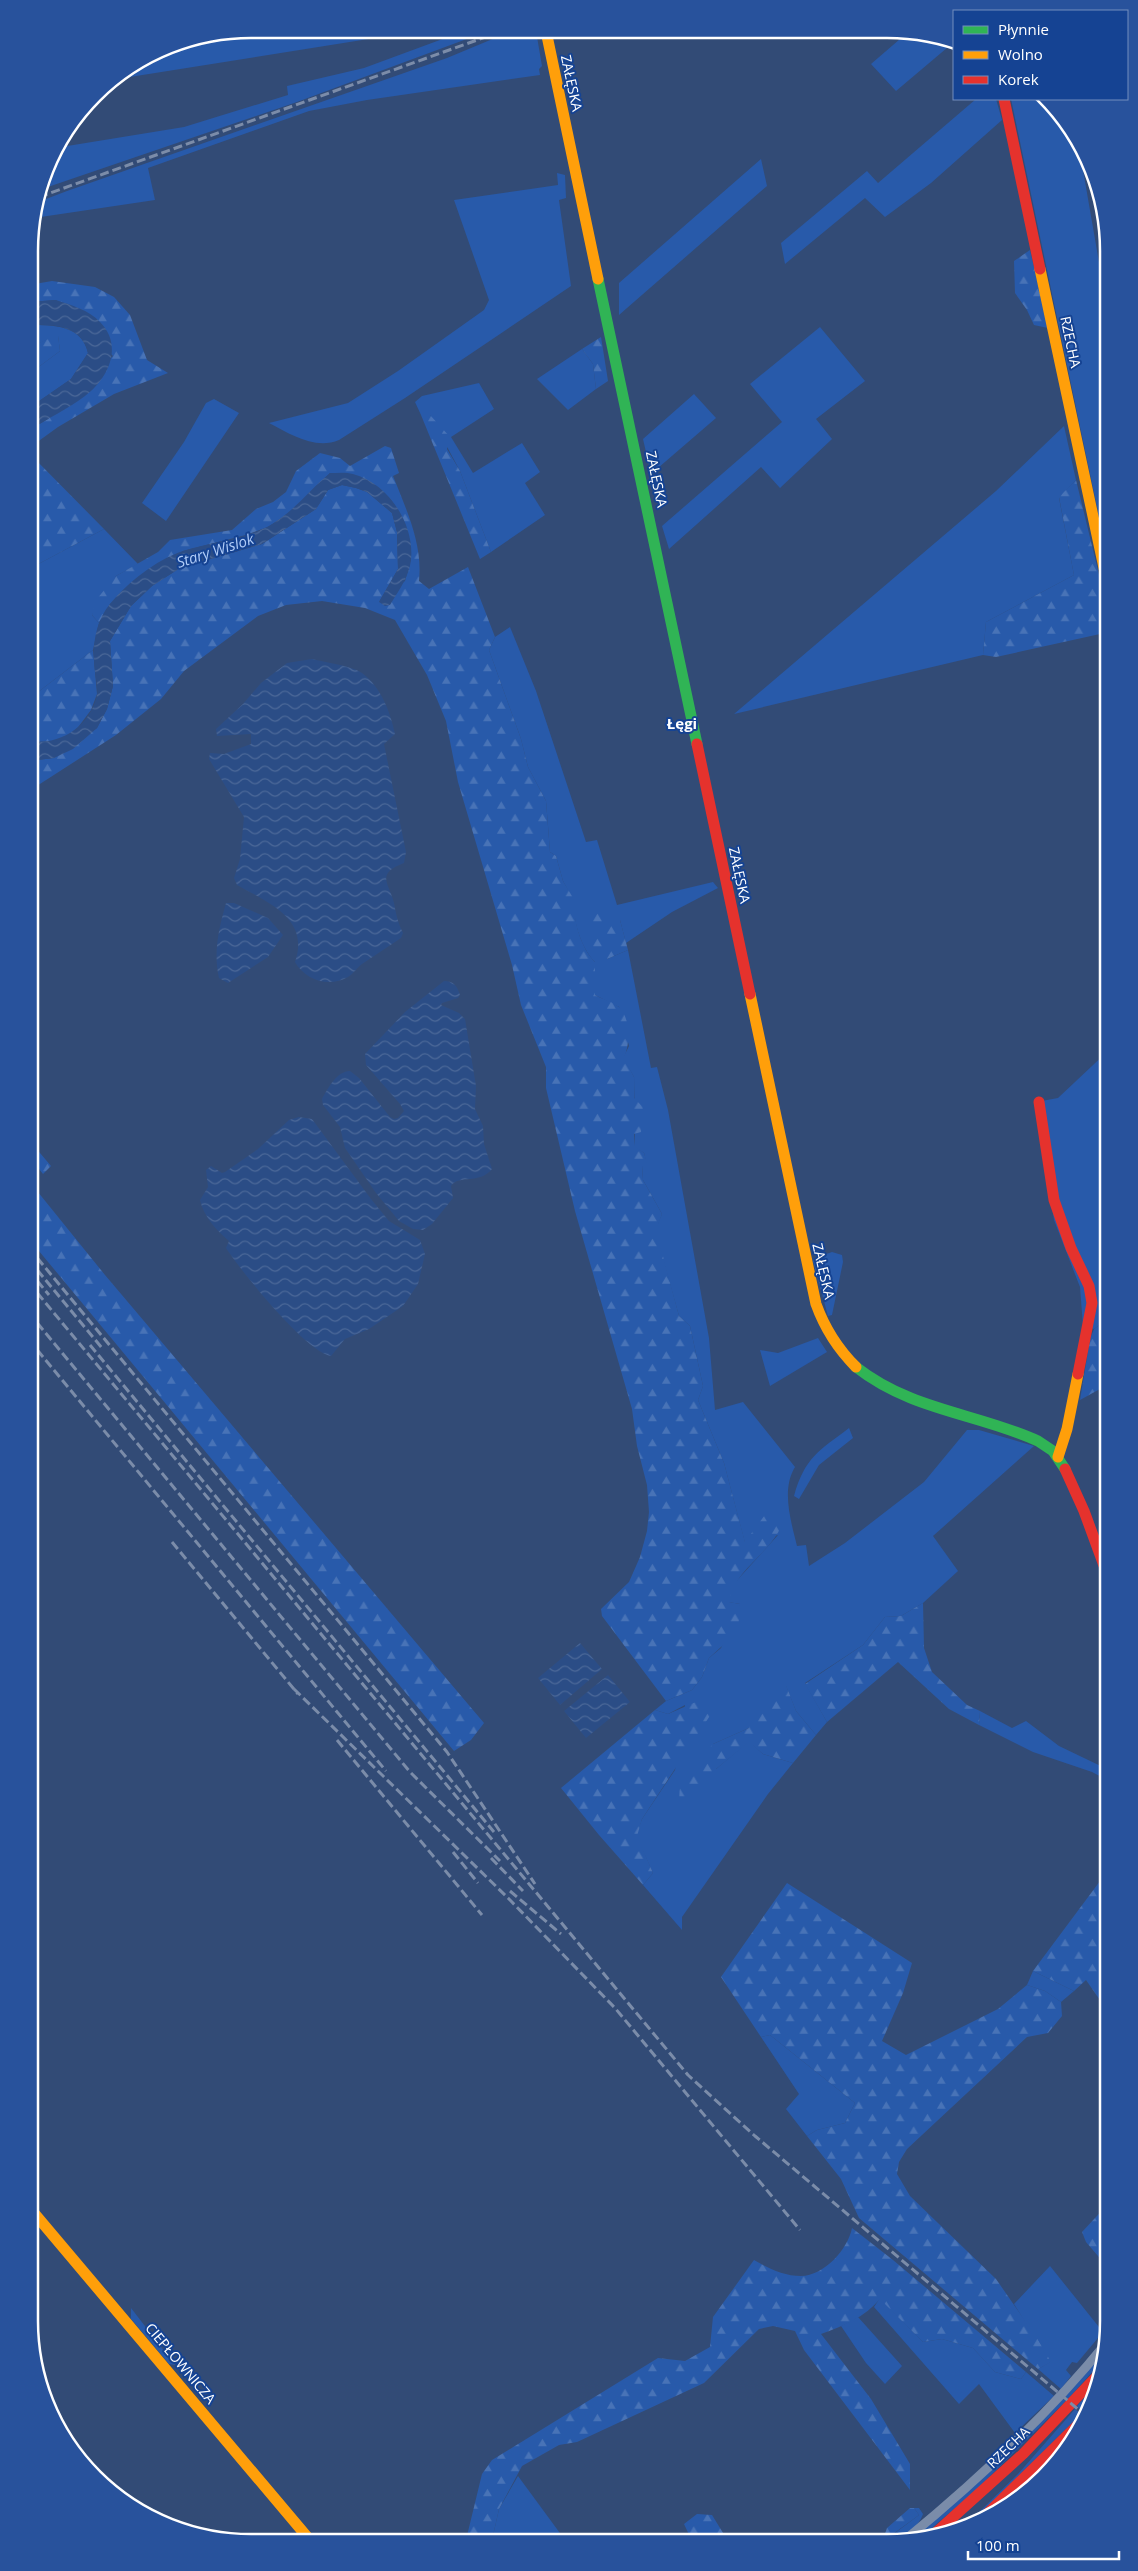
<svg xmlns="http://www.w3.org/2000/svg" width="1138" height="2571" viewBox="0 0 1138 2571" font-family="'Open Sans',sans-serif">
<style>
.green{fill:#285aaa}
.forest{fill:url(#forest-firs)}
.water{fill:url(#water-waves)}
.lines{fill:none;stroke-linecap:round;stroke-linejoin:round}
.street{stroke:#7a8ca9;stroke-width:9}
.fast{stroke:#30b455;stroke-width:11}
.slow{stroke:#ff9f0a;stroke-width:11}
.jam{stroke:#e5322d;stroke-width:11}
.rail{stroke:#7b8ca9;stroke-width:3;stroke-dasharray:9 4;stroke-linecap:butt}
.labels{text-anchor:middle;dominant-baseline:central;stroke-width:4;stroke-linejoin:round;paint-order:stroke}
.street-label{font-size:14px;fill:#fff;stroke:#154393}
.water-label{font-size:15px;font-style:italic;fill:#b0ccf8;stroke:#154393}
.neighbourhood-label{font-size:15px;font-weight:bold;fill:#fff;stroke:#154393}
.rim{fill:none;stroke:#fff;stroke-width:2.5}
</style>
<defs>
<pattern id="forest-firs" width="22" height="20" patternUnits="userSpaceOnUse" patternTransform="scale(1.25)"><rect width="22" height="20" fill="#285aaa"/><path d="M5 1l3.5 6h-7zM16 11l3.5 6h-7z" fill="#4873b7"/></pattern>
<pattern id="water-waves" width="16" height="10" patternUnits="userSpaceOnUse" patternTransform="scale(1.25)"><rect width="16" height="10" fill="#2b4d86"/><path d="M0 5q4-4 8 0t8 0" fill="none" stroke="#4b6898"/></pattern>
</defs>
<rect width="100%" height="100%" fill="#324b76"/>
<path class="green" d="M250,29L425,30L111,80L166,45Z
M467,30H491L297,102L42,189L51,152L55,148L184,127L288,95L287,86L364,68Z
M514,30L536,31L542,66L539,69L540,75L367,100L309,111L148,168L155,200L34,218L38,202L67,191L447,58Z
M907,33H931L954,42L896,91L871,64Z
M976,99H996L1002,120L931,183L885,217L865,198L785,264L781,243L867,171L878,183Z
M1011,99H1047L1072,127L1078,141L1109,320V564Z
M761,159L767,186L619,315V283Z
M557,173L565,175L566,198L559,200L571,286L405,398L339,440C315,450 290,434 269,423L348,403L398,371L484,310L489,300L454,200L558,185Z
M29,325C53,325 82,325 88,353L71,379L29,408V374L60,351L58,336L29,347Z
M820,327L865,381L816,419L832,439L780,488L761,467L669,549L662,526L782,422L750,384Z
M582,349L593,364L596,389L568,410L537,379Z
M479,383L494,409L451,437L473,473L522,443L540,472L525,483L545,515L491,552L460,471L430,415H421L415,402L422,396Z
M694,394L716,418L651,474L643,439Z
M214,399L239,413L166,521L142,503L184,442L206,403Z
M1064,426L1076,480L1059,498L1074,575L986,622L983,655L734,714L996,491Z
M104,529L138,564L116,576L92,615L99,623L93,650L29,699V569Z
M510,627L536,691L586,842L597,840L617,905L713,882L718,888L672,912L626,943L620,920L607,959L628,950L651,1068L657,1067L668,1110L709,1338L715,1410L743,1402L795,1467C781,1490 791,1521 797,1546L806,1545L809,1566L845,1543L924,1482L967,1430H979L1034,1446L933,1536L958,1571L923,1603L901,1616L885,1617L863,1645L805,1683L827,1722L816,1735L796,1711L786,1686L749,1728L713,1744L716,1769L749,1741L763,1754L793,1763L768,1794L682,1917V1930L643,1885L653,1873L636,1836L642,1819L675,1770L685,1705L668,1714L655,1710L666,1701L692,1690L702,1677L709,1658L721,1648L740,1604L728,1602L731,1587L778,1535L745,1543L724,1463L698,1400L703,1386L690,1326L679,1316L655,1230L662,1214L643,1180L642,1166H647L644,1153L635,1147L634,1077L623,1058L629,1046L619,1007L595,995V962C582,949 572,921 575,903L563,881L556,856L550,852L546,801L528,767L521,739L489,650L495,637Z
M1109,1050V1318L1094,1329L1083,1326L1080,1287L1054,1220L1036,1102L1058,1098Z
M832,1252L842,1255L843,1262L832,1315L828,1316L813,1261L815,1258Z
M818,1338L827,1352L770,1386L760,1350L778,1353Z
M849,1428L853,1438L819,1465L799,1499L794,1496C805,1457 819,1451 849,1428Z
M980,1711L1012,1728L1026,1721L1059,1746L1109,1770V1781L1092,1772L1033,1752L979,1725Z
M1033,1971L1074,1991L1061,2002L1045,1991L1027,1985Z
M770,2035L855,2103L845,2123L817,2130L807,2136L786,2109L799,2094L761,2037Z
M1050,2266L1103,2332L1077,2363L1072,2362L1066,2370L1071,2376L1061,2389L1038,2369L1050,2362L1014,2304Z
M880,2298L923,2342L942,2339L973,2348L995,2372L1021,2379L1026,2372L1054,2396L1015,2433L979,2384L959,2404L874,2307Z
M131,2308L175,2365L169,2364L131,2319Z
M858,2317L902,2366L885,2384L866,2363L841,2326Z
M1105,2350L1103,2360L1068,2399L1065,2396Z
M1097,2384L1093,2401L1083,2412L1077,2406Z
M1063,2399L1066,2401L974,2492L920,2538L912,2539Z
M1075,2409L1081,2414L991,2503L970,2521L1018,2474Z
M1068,2445C1053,2469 1028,2497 1001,2509Z
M518,2476L565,2540H492L499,2509Z
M914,2508H919L923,2514C918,2529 898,2542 883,2542L919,2515Z"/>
<path class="forest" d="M1030,250L1048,328L1034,325L1027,310L1015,293L1014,261Z
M52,281L95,287L114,297L130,315L147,360L168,373L114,394L58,427L29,448V430L48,419L113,356L56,300L29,302V285Z
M58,335L60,351L29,374V347Z
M601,337L608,381L596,389L593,364L582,349Z
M421,415H430L450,437L447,449L460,471L491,552L480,559Z
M385,446L391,448L399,473L393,476C406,509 423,544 419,581L429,589L468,567L495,637L489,650L521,739L528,767L546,801L550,852L556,856L563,881L576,903C572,921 582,949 595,962V995C602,999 614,1002 620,1008C631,1021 630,1044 624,1058L634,1077V1098L643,1107L641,1132L634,1134L635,1146L644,1153L648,1166H642L643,1180L662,1214L656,1230L679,1316L690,1326L703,1386L698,1400L724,1463L745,1542L770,1508L782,1524C771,1554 734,1569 729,1602L740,1604L739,1621L732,1637L709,1658L702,1677L692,1690L666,1701L602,1616L601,1609L629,1582L640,1557L647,1531L649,1512L647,1485L637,1446L632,1409L575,1211L546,1088V1067L521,1005L512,965L458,782L446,721L427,675L395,620L365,608L322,601L286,605L258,616L184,671L161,699L116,735L29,791V761L54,758L97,728L107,709L113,686L110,641L131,606L152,586L180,568L262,544L316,509L328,490L342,485L356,488L367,492L392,513L397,532L398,569L379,602L405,581L411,559L392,501L371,482L330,473L293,510L268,527L246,535L183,551L139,577L110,604L99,623L92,615L96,600L116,576L158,552L170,540L232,530L256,509L273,502L286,492L296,471L320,453L340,458L350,466Z
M29,453L104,529L29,569Z
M1076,480L1109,616V632L996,657L983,655L986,622L1074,575L1059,497Z
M93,650L97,694L91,710L76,730L58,741L29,742V699Z
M600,912L620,920L628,950L607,959L594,950L587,919Z
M29,1140L51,1166L43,1174L29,1156Z
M29,1181L105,1275L484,1723L471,1740L454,1751L29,1239Z
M1109,1318V1384L1080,1400L1090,1339L1094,1329Z
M923,1603L924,1648L932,1672L967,1705L980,1711L979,1725L949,1709L898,1662L827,1722L805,1684L863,1645L885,1617L901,1616Z
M786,1685L796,1711L816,1735L793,1763L763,1754L749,1742L716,1769L679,1804L680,1781L713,1744L749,1728L752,1711Z
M705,1698L715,1708L642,1819L637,1836L653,1873L643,1885L599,1835L561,1788L655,1710L668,1714Z
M1109,1869V2013L1086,1980L1074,1991L1033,1971Z
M787,1883L912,1963L903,1993L882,2041L906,2055L998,2009L1027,1985L1045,1991L1061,2002L1062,2016L1048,2033L1027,2037L907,2149L899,2162L897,2174L910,2196L996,2279L1037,2338L1051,2362L1038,2369L859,2218L841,2179L807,2136L817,2130L845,2123L855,2103L770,2035L761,2037L721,1977Z
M1109,2203V2258L1104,2263L1086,2242L1082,2232Z
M852,2228L893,2260L1026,2372L1021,2379L995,2372L973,2348L942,2339L923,2342L880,2299C865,2317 843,2326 821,2334L871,2399L910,2464V2490L804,2350L795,2331L773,2326L759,2329L704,2383L577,2442L559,2445L522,2466L499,2509L492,2540H466L482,2474L492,2460L658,2358L685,2361L710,2347L713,2317L754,2260C768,2268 784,2276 801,2276C824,2276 848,2249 852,2228Z
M910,2508H914L919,2515L882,2542L887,2528Z
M697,2514L712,2515L728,2541H692L684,2524Z"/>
<path class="water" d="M56,300C71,305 89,310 100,322C124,346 108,379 85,396C68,409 47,419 29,430V408L71,379L88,353C82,325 53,324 29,325V302Z
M330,473C337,473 346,472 353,474C388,483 415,524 411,560C409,577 399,590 390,605L385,606L379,602L398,569L397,532L392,513L367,492L356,488L342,485L328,490L316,509L262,544L180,568L152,586L131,606L110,641L113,686L107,709L97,728L73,749L54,758L29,761V742C60,745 90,727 97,695C98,688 96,679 95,672C92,649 94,623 110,604C128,582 156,560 183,551C211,542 241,540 267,527C292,514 308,491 330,473Z
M312,659C324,662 352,666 362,673C381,687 390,711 395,734L384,744L406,852L404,863C375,874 389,883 394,903C396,914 398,923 403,933L401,938C388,947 375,955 362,964C357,968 353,974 348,977C329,988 305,980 295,962C310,919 269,903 237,885L234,878L240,859L244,817L209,759L210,753L224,754L251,744V734L217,736L216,729L243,704L261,683L287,663Z
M226,903H234L268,918L283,935L268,957L228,983L219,978C213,952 219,928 226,903Z
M444,981C454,981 457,986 460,995L458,998L442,1003L441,1005L459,1013L465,1019L476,1086L475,1109L483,1126L484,1144L492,1169C479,1185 459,1174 451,1186L453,1198L432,1224L423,1230L413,1229L399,1221L376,1193L345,1148L340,1127L323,1105L322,1099C328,1088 337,1071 350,1071L359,1078L390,1117L394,1119L398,1118L404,1111L400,1104L366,1065L365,1054L405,1012Z
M299,1117L312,1119L371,1199L389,1221L420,1240L425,1254L418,1284L403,1306L369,1329L345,1339L331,1356C306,1352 241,1271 226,1248L229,1241C216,1230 204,1217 200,1200L208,1187L206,1170L211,1166L222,1173L225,1172L258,1149L289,1120Z
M580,1643L602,1669L560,1705L538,1678Z
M608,1675L630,1702L586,1738L564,1711Z"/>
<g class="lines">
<path class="street" d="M905,2540C978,2480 1048,2415 1107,2342"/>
<path class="fast" d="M598,279L697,744
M856,1367C912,1411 977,1413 1038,1441L1053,1451L1065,1469"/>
<path class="slow" d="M546,31L598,279
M1096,180L1109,256
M1040,269L1109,591
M750,994L816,1304C825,1329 837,1348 856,1367
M1058,1457L1067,1429L1078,1374
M29,2207L309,2539"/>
<path class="jam" d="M1004,99L1040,269
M697,744L750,994
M1039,1102L1054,1200L1071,1248L1089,1286L1092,1303L1078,1374
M1065,1469L1084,1511L1109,1579
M984,2517L1083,2420
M931,2537L1023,2454L1100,2373"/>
<path class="rail" d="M39,197L505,30
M29,1248L447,1752L535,1884
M29,1260L102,1348
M29,1271L49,1295
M29,1283L688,2075L755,2136L1086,2416
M29,1313L410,1772L500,1861
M29,1340L386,1771
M90,1345L494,1832
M172,1542L298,1694
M294,1689L509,1899L615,2008L800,2230
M337,1740L482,1915
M453,1852L478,1883
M491,1858L523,1891
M510,1891L561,1934"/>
</g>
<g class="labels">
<g class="street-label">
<text transform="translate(572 83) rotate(78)">ZAŁĘSKA</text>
<text transform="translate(1071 342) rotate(78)">RZECHA</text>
<text transform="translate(657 479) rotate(78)">ZAŁĘSKA</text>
<text transform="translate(740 875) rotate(78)">ZAŁĘSKA</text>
<text transform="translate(824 1271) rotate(77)">ZAŁĘSKA</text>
<text transform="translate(181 2363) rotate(50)">CIEPŁOWNICZA</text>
<text transform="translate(1008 2447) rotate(-44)">RZECHA</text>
</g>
<g class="water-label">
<text transform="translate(215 550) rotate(-18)">Stary Wislok</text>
</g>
<g class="neighbourhood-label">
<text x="682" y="723">Łęgi</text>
</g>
</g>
<path d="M0 0H1138V2571H0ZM251 38H887A213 213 0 0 1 1100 251V2321A213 213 0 0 1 887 2534H251A213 213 0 0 1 38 2321V251A213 213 0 0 1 251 38Z" fill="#28529c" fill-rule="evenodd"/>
<path class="rim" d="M251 38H887A213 213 0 0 1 1100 251V2321A213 213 0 0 1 887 2534H251A213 213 0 0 1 38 2321V251A213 213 0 0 1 251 38Z"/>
<rect x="953" y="10" width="175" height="90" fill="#154393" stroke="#738ebe"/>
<rect x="963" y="26" width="25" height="8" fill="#30b455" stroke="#738ebe"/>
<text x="998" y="35" font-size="15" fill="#ffffff">Płynnie</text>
<rect x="963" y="51" width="25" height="8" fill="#ff9f0a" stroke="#738ebe"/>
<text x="998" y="60" font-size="15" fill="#ffffff">Wolno</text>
<rect x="963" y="76" width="25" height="8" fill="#e5322d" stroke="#738ebe"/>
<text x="998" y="85" font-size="15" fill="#ffffff">Korek</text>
<path d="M968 2551v8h151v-8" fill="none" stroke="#ffffff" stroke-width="2.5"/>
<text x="976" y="2551" font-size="15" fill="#ffffff" stroke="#154393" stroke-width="4" paint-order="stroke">100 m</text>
</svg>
